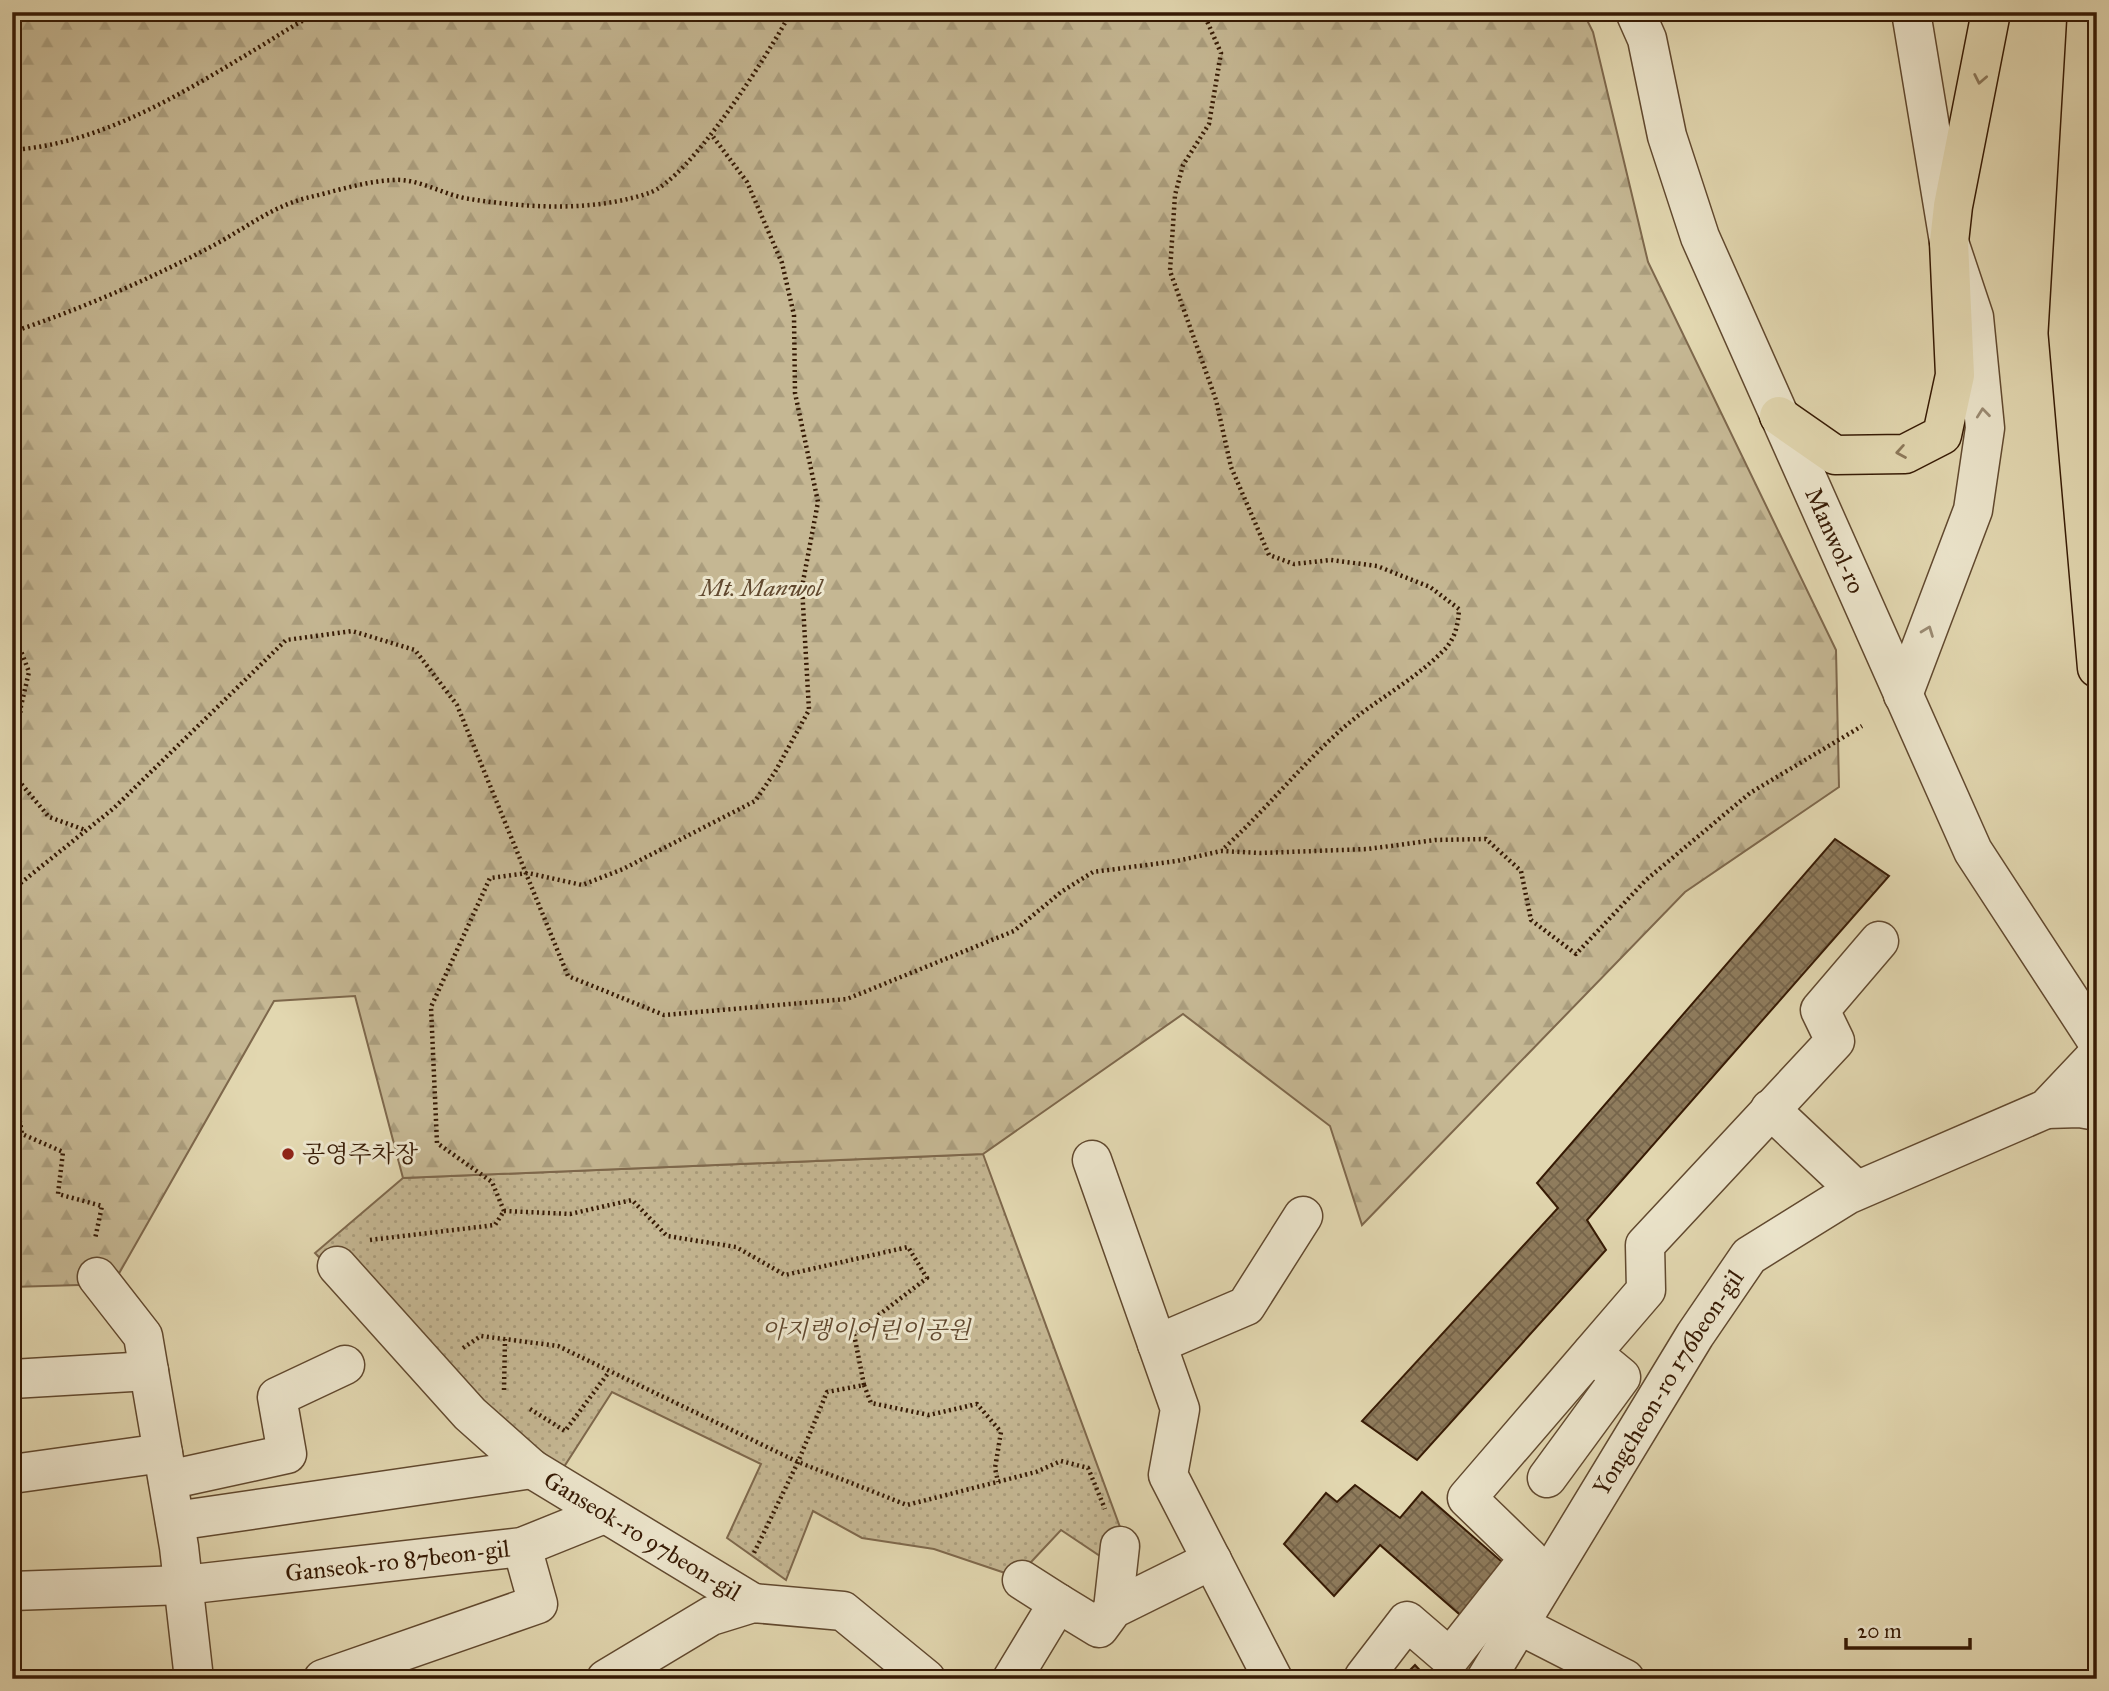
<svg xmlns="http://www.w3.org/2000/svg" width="2109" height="1691" viewBox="0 0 2109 1691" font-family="'IM FELL Great Primer','Noto Serif KR',serif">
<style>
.grass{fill:url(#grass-dots);stroke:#7e684c;stroke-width:2}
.forest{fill:url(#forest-firs);stroke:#7e684c;stroke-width:2}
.building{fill:url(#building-cross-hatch);stroke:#361a04;stroke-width:2}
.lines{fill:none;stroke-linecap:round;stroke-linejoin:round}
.minor-casing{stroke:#61492f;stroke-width:41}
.major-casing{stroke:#361a04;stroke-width:41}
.path{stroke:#361a04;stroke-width:4.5;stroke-dasharray:2 3.5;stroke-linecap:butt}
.minor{stroke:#ece5cc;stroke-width:38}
.major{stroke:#e2d7b0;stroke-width:38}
.oneway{stroke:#8c785a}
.oneway2{stroke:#9a8a72}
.poi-dot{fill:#8f2418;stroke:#ece5cc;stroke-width:2.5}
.labels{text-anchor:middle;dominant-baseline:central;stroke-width:6;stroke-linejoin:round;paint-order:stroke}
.street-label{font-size:24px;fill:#361a04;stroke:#ece5cc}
.park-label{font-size:24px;font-style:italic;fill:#61492f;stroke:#ece5cc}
.poi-label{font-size:24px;fill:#361a04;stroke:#ece5cc;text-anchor:start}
</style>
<defs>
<pattern id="grass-dots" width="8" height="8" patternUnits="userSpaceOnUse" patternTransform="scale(1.75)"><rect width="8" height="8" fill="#c5b793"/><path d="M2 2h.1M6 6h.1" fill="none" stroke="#aa9d7d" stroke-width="1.8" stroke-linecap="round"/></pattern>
<pattern id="forest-firs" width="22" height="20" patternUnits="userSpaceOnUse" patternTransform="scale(1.75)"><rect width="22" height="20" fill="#c5b793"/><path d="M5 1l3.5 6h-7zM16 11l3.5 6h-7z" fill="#aa9d7d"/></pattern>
<pattern id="building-cross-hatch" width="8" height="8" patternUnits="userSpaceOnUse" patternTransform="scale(1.75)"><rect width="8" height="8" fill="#8f7c5d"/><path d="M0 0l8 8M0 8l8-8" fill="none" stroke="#76654b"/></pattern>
</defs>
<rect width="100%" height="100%" fill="#e2d7b0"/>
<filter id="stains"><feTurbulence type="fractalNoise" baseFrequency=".00286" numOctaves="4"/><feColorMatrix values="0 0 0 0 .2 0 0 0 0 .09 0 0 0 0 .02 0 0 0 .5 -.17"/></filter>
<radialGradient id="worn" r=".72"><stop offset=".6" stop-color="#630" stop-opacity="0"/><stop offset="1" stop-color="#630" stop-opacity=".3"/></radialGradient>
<path class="grass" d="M983,1154L1124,1538L1109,1562L1061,1530L1017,1577L934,1549L862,1538L813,1511L786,1580L727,1538L761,1464L612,1392L560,1473L470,1414L315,1253L403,1178Z"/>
<path class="forest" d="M12,12H1583L1593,32L1648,262L1836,650L1839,787L1685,892L1362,1225L1330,1126L1183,1014L983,1154L403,1178L355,996L274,1001L113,1284L12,1287Z"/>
<path class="building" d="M1835,839L1889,876L1587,1220L1606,1250L1417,1460L1362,1421L1558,1208L1537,1183Z
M1355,1485L1400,1518L1422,1492L1509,1568L1466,1620L1380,1545L1334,1596L1284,1544L1326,1493L1337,1502Z
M1415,1665L1428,1679H1401Z"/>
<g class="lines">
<g class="minor-casing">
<g id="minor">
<path id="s1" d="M1635,12L1647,39L1667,136L1700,237L1973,851L2097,1041"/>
<path d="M1903,695L1973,510L1985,428L1974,317L1949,242L1911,12"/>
<path d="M1770,1109L1856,1190"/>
<path d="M2046,1109L2080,1108L2097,1111"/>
<path d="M1092,1160L1180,1409L1168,1475L1273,1679"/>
<path id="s2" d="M337,1266L470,1414L532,1469L753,1603"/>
<path d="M97,1277L143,1336L179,1547L194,1679"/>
<path d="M1157,1344L1246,1306L1303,1216"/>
<path d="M12,1379L149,1371"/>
<path d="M12,1474L163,1453"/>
<path d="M1547,1478L1621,1377L1592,1353"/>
<path d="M168,1480L287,1454L277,1397L345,1365"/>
<path d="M175,1521L532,1469"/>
<path id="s3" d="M12,1591L184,1585L522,1547L604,1514"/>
<path d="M1058,1603L1099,1628L1113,1609L1212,1560"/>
<path d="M1113,1609L1120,1546"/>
<path d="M1519,1625L1625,1679"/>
<path d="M1364,1677L1407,1621L1450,1658L1529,1558L1467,1498L1646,1290L1645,1245L1835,1041L1820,1010L1879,941"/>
<path d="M323,1679L538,1604L522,1547"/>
<path d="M606,1679L711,1616L753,1603L843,1611L926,1679"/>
<path d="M1012,1679L1058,1603L1022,1580"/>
<path id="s4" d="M1486,1679L1695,1335L1749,1256L1847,1195L2046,1109L2097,1055"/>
</g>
</g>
<g class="major-casing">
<path id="major" d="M2087,12L2068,333L2097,668
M1779,416L1835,455L1905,454L1942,435L1955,375L1949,242L1953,206L1991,12"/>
</g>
<path class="path" d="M1203,12L1221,53L1209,124L1183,165L1175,195L1170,271L1216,400L1231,467L1269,555L1294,564L1331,560L1377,566L1430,587L1459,609C1458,626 1455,640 1442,652C1413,681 1374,701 1343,728C1300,766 1265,811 1222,850
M12,150C101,144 181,94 256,49C278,36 297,22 321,12
M12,332C79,310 155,277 216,244C247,227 272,207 306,198C333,192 365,181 394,180C418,178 446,196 470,199C528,208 593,212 649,193C690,179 769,53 791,12
M12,653L21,651L29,672L21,706L13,774L49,817L85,830
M12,890L114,808L286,640L352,631L415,650L457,705L568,976L664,1015L847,999L1014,931L1061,892L1093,872L1177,861L1221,851L1261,853L1368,849L1435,840L1486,839L1521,871L1531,920L1576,954L1646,880L1750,793L1862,726
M12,1108L18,1110L22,1134L63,1152L58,1194L102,1206L95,1239
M504,1211L492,1182L437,1143L431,1007L490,878L528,873L582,885L623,869L755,801L775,772L809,710L802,587L818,502L795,393L794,315L782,263L747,182L711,134
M504,1211L570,1214L632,1200L667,1236L736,1247L785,1275L908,1247L927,1278L854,1334L864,1385L827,1392L798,1462L753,1555
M370,1240L495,1225L504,1211
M463,1348L481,1336L558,1346L798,1462L907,1505L1036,1472L1061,1461L1088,1468L1105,1509
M864,1385L871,1403L929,1415L977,1404L1001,1432L995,1468L998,1482
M504,1390L505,1339
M530,1409L565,1431L609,1372"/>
<use href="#minor" class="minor"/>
<use href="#major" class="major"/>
</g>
<defs><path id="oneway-chevron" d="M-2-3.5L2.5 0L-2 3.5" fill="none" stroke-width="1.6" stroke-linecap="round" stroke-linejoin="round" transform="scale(1.75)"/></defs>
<g class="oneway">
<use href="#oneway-chevron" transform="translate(1980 79) rotate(101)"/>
<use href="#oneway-chevron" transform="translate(1901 452) rotate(170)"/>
</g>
<g class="oneway2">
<use href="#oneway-chevron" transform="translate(1983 413) rotate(-96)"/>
<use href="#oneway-chevron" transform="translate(1928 631) rotate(-69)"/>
</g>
<circle class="poi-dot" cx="288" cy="1154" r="7"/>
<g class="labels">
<g class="street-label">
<text stroke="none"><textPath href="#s1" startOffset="567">Manwol-ro</textPath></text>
<text stroke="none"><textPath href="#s4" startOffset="348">Yongcheon-ro 176beon-gil</textPath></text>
<text stroke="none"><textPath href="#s2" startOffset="411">Ganseok-ro 97beon-gil</textPath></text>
<text stroke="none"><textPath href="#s3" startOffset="387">Ganseok-ro 87beon-gil</textPath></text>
</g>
<g class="park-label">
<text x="761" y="588">Mt. Manwol</text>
<text x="866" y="1330">아지랭이어린이공원</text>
</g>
<g class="poi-label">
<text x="302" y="1154">공영주차장</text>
</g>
</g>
<rect width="2109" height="1691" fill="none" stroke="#e2d7b0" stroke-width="42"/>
<rect x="14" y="14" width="2081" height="1663" fill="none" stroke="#361a04" stroke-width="3.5"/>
<rect x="21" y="21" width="2067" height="1649" fill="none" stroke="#361a04" stroke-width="2"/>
<path d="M1846 1638v10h124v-10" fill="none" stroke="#361a04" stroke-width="3.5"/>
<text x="1857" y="1638" font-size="21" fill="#361a04" stroke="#ece5cc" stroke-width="5" paint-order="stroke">20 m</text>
<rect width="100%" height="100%" filter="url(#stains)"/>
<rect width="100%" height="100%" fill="url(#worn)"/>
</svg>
